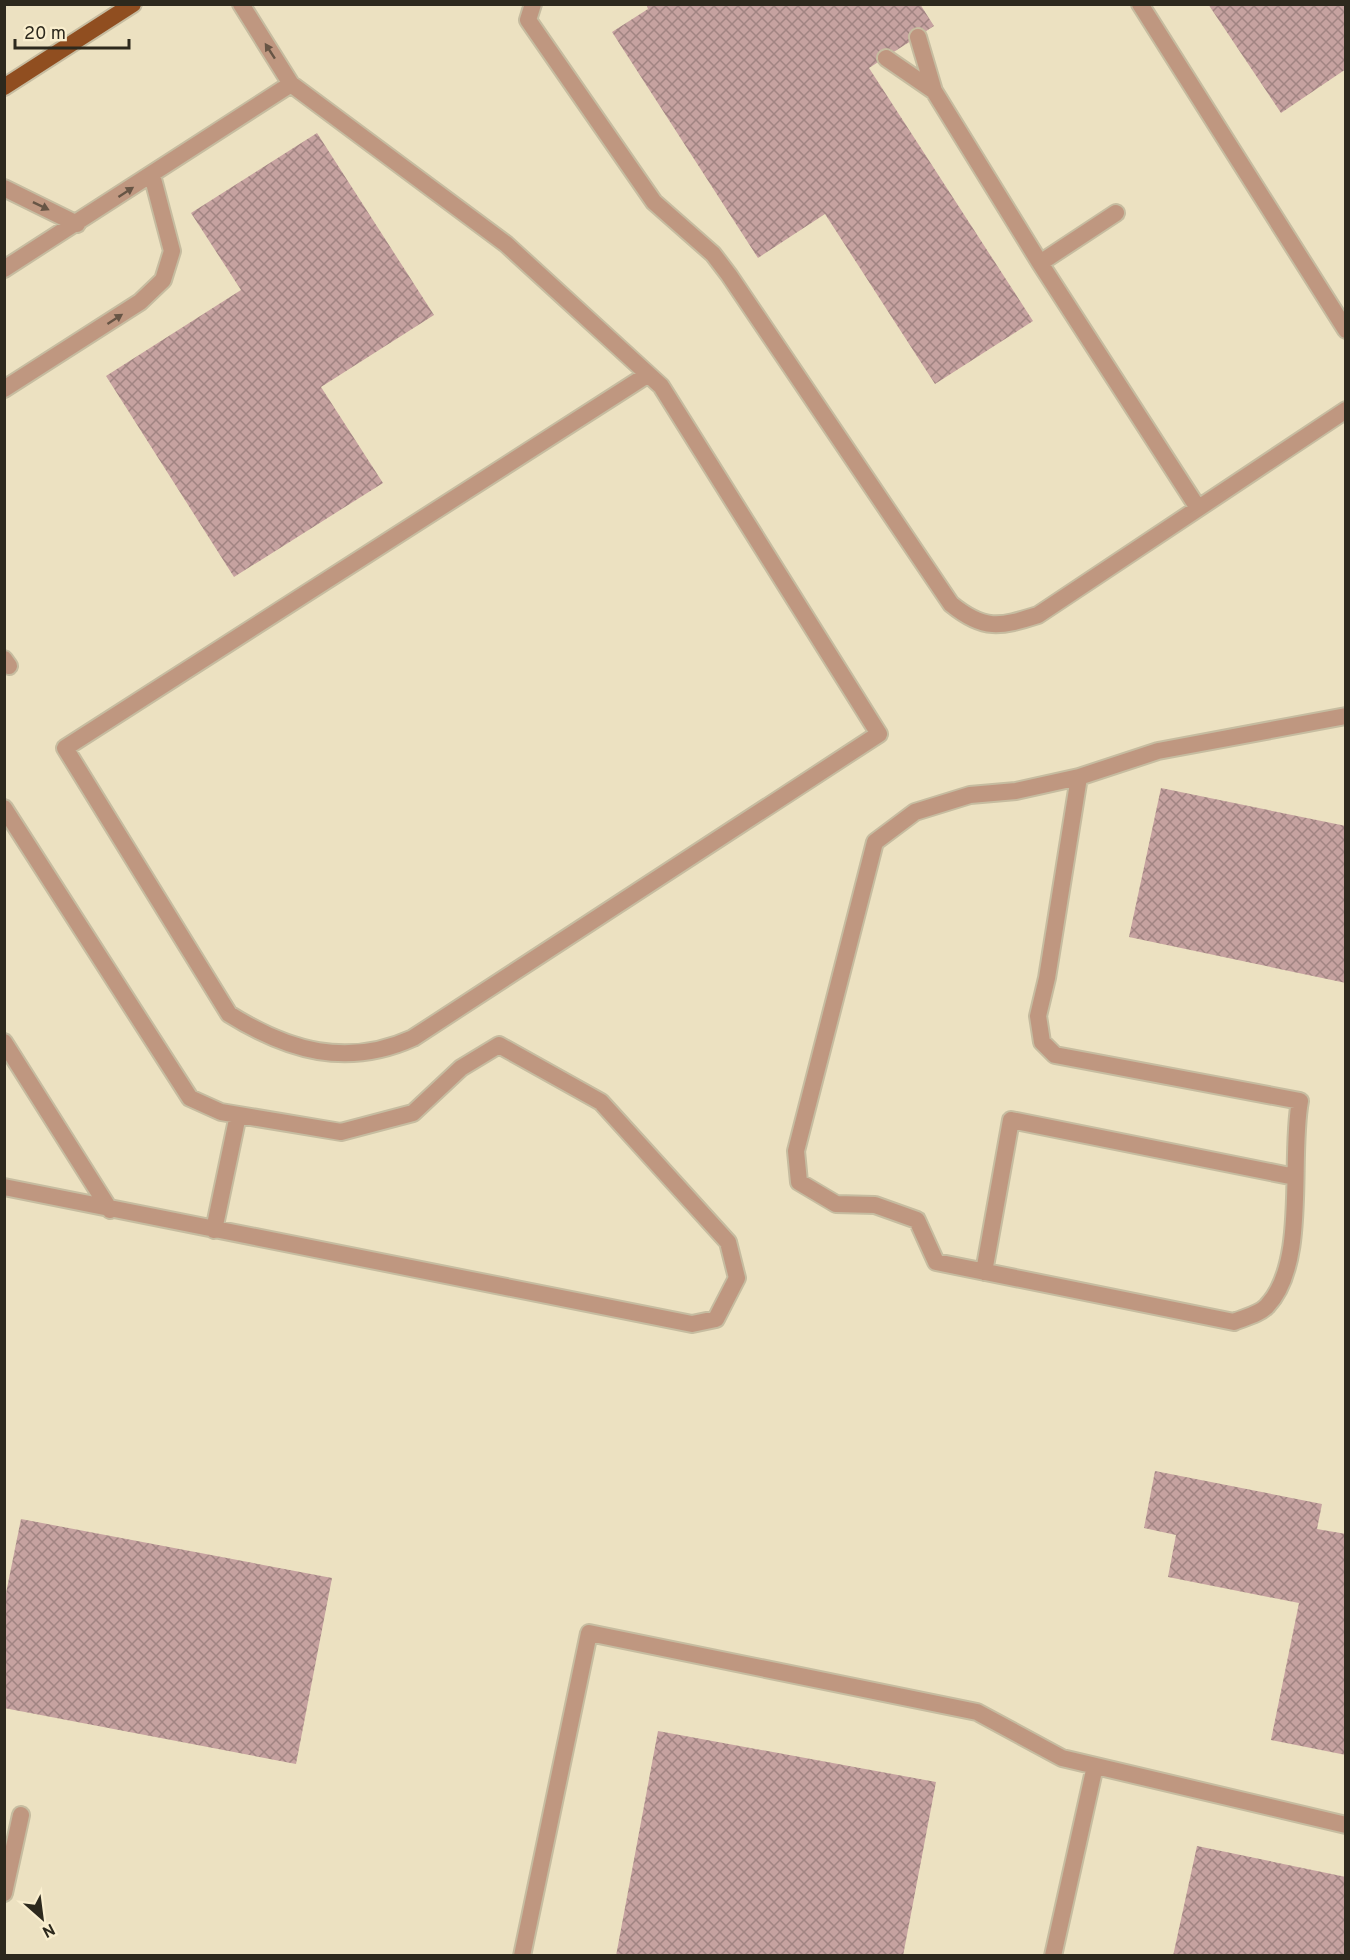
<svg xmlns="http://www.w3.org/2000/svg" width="1350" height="1960" viewBox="0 0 1350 1960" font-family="Overpass,sans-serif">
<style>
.building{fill:url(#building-cross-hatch)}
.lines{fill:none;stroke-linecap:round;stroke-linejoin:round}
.service-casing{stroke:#c6bca0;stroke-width:20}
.trunk-casing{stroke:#c6bca0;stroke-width:20}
.service{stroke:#bf9780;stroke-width:16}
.trunk{stroke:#904e20;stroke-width:16}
.oneway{fill:#675545}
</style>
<defs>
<pattern id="building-cross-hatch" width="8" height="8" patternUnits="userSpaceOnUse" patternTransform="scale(1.5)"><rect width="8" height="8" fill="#c6a2a0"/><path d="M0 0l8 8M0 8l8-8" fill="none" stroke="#a18482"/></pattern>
</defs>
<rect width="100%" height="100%" fill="#ece1c1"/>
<path class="building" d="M646,4H920L934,26L869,68L1033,321L935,384L825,214L758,258L612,32L648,9Z
M1208,4H1346V69L1281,113Z
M317,133L434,315L321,387L383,483L234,577L106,376L241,290L191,213Z
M1161,788L1346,826V983L1129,937Z
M1155,1471L1322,1504L1317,1529L1346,1534V1755L1271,1740L1299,1603L1168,1577L1176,1535L1144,1528Z
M21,1519L332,1578L296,1764L4,1708V1603Z
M658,1731L936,1782L903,1956H616Z
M1197,1846L1346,1877V1956H1173Z"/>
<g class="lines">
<g class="service-casing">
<path id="service" d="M533,4L528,20L654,202L713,254L729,275L951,604C984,631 1000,627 1038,615L1346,410
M1140,4L1346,330
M886,58L934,91L918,37
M291,84L506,244L661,386L879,734L413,1038C347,1068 288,1051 229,1014L65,748L647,375
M934,91L1040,263L1198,508
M4,188L77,224
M1040,263L1116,213
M4,269L291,84L241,4
M4,389L140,302L163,280L172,251L152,175
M4,659L9,666
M1079,777L1047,978L1038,1016L1042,1042L1055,1055L1300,1101C1289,1159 1308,1263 1267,1306C1260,1314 1243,1318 1234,1322L936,1262L917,1220L875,1205L836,1204L799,1182L796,1151L875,842L915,812L970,795L1016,791L1079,777L1158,751L1346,716
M4,808L190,1098L221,1112L341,1132L413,1113L461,1068L499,1045L601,1102L728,1242L737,1278L716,1319L692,1324L4,1187
M4,1042L110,1210
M214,1230L238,1115
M984,1272L1011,1120L1295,1177
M4,1893L21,1815
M522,1956L589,1633L977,1712L1062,1758L1346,1825
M1053,1956L1095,1766"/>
</g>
<g class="trunk-casing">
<path id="trunk" d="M4,87L133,4"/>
</g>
<use href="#service" class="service"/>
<use href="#trunk" class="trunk"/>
</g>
<defs><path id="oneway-solid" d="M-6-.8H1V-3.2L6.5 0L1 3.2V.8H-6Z" transform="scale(1.5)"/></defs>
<g class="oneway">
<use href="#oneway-solid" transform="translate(270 51) rotate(-123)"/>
<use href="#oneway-solid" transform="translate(126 192) rotate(-33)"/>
<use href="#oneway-solid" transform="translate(41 206) rotate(26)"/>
<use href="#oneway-solid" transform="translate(115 319) rotate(-33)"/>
</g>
<rect width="1350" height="1960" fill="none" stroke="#2d291d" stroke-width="12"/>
<g transform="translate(42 1918) rotate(152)" stroke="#f9eece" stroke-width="4.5" paint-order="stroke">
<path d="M0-4.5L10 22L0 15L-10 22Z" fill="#2d291d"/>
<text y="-9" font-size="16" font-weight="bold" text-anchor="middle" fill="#2d291d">N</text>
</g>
<path d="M15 39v9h114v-9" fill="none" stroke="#2d291d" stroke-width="3"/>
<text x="24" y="39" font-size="18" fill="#2d291d" stroke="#f9eece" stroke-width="4.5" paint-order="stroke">20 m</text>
</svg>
